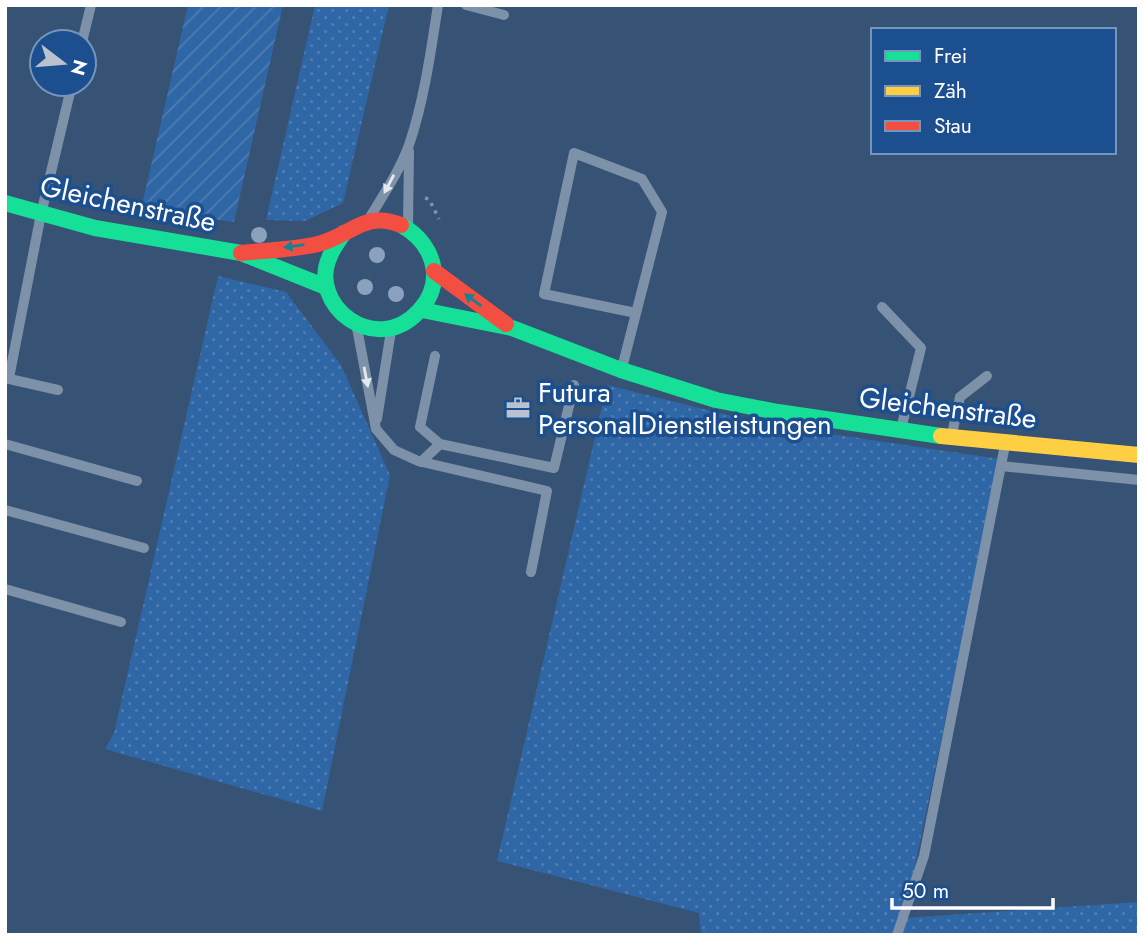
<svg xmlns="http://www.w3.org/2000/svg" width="1144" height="940" viewBox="0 0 1144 940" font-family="Jost,sans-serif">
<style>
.grass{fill:url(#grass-dots)}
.garden{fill:url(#garden-furrows)}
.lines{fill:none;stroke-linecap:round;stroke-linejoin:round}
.path{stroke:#7d92a8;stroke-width:3.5;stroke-dasharray:3.5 5;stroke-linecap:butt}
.lane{stroke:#7d92a8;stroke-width:10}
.fast{stroke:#16e098;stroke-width:16}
.slow{stroke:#ffcf43;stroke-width:16}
.jam{stroke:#f24e42;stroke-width:16}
.tree{fill:#8aa2be}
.oneway{fill:#e5e9ee}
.oneway2{fill:#198292}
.labels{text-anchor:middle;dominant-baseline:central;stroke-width:7;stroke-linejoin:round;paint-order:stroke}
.street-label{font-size:28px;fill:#fff;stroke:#1b4f8f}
.poi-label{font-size:28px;fill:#fff;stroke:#1b4f8f;text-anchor:start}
</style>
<defs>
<pattern id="grass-dots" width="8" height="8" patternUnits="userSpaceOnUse" patternTransform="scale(1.75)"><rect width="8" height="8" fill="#2f66a5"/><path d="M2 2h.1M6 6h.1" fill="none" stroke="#4e7db2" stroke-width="1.8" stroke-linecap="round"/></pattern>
<pattern id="garden-furrows" width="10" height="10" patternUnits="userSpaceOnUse" patternTransform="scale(1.75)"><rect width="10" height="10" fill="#2f66a5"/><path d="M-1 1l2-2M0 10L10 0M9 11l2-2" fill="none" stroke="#4e7db2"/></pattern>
</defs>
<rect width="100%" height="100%" fill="#365274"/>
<path class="grass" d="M315,5H389L343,203L305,221L266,220Z
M218,276L286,292L341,365L390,475L322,811L105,749L114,733Z
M607,385L764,424L1000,459L904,918L1139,902V935H701L699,913L497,861Z"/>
<path class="garden" d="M188,5H283L234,222L141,209Z"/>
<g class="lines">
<path class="path" d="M425,198L429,199L439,219"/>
<path class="lane" d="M466,5L504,15
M82,42L91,5
M370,217C384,194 400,170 409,145C424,101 431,51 438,5
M408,226L409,151
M882,307L921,348L901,429
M357,328L376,429L394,450L418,461L547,491L531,572
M435,356L420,427L440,444
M622,368L662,212L642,179L574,153L544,294L636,313
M5,378L58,390
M9,378L41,214L72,84
M377,419L391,331
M952,434L960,397L987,376
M5,444L137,481
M421,462L440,444L554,468L574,385
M1001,466L1139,480
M5,510L144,548
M5,589L121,622
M897,935L924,856L1005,445"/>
<path class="fast" d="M5,203L95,228L241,253L326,287
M344,233C339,240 333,248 330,256C307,305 376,358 419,311C430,299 435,287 434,272C432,251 419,235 401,225
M422,310L512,328L621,370L716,400L778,412L941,436"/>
<path class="slow" d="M941,436L1139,455"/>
<path class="jam" d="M241,253C267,250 293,250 318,244C351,236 364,210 401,225
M434,271L506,324"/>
</g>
<g class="tree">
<circle cx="259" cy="235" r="8"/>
<circle cx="377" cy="255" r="8"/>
<circle cx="365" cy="287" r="8"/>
<circle cx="396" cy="294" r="8"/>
</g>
<defs><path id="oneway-solid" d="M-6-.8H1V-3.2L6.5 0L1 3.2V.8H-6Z" transform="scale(1.75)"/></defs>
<g class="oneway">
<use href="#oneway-solid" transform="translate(389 184) rotate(118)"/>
<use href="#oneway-solid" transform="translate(366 377) rotate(79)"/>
</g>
<g class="oneway2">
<use href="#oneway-solid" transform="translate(294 246) rotate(172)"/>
<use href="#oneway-solid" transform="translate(473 300) rotate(-144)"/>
</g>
<defs>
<g id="office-bare" transform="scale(1.89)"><path d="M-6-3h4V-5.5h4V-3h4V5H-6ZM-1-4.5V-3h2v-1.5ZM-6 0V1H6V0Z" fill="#b9c2ce" stroke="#1b4f8f" stroke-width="2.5" paint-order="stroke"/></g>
</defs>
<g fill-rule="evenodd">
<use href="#office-bare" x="518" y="408"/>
</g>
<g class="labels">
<g class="street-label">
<text transform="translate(128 204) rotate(12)">Gleichenstraße</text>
<text transform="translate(948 408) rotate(7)">Gleichenstraße</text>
</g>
<g class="poi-label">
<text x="538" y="392">Futura<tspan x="538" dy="32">PersonalDienstleistungen</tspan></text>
</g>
</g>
<rect width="1144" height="940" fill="none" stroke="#ffffff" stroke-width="14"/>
<rect x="871" y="28" width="245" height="126" fill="#1b4f8f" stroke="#7695bc" stroke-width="2"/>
<rect x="885" y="51" width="35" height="10" fill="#16e098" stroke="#7695bc" stroke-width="2"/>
<text x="934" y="63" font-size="21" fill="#ffffff">Frei</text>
<rect x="885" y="86" width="35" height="10" fill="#ffcf43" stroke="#7695bc" stroke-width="2"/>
<text x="934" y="98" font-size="21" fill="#ffffff">Zäh</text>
<rect x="885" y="121" width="35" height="10" fill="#f24e42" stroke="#7695bc" stroke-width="2"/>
<text x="934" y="133" font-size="21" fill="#ffffff">Stau</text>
<g transform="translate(63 63) rotate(106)"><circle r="33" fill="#1b4f8f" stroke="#7695bc" stroke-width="2"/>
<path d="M0-5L12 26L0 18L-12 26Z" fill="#b9c2ce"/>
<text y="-10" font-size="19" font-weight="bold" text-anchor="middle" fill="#ffffff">N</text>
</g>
<path d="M892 898v10h161v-10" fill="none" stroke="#ffffff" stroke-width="3.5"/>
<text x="902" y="898" font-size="21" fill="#ffffff" stroke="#1b4f8f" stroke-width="5" paint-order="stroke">50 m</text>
</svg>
